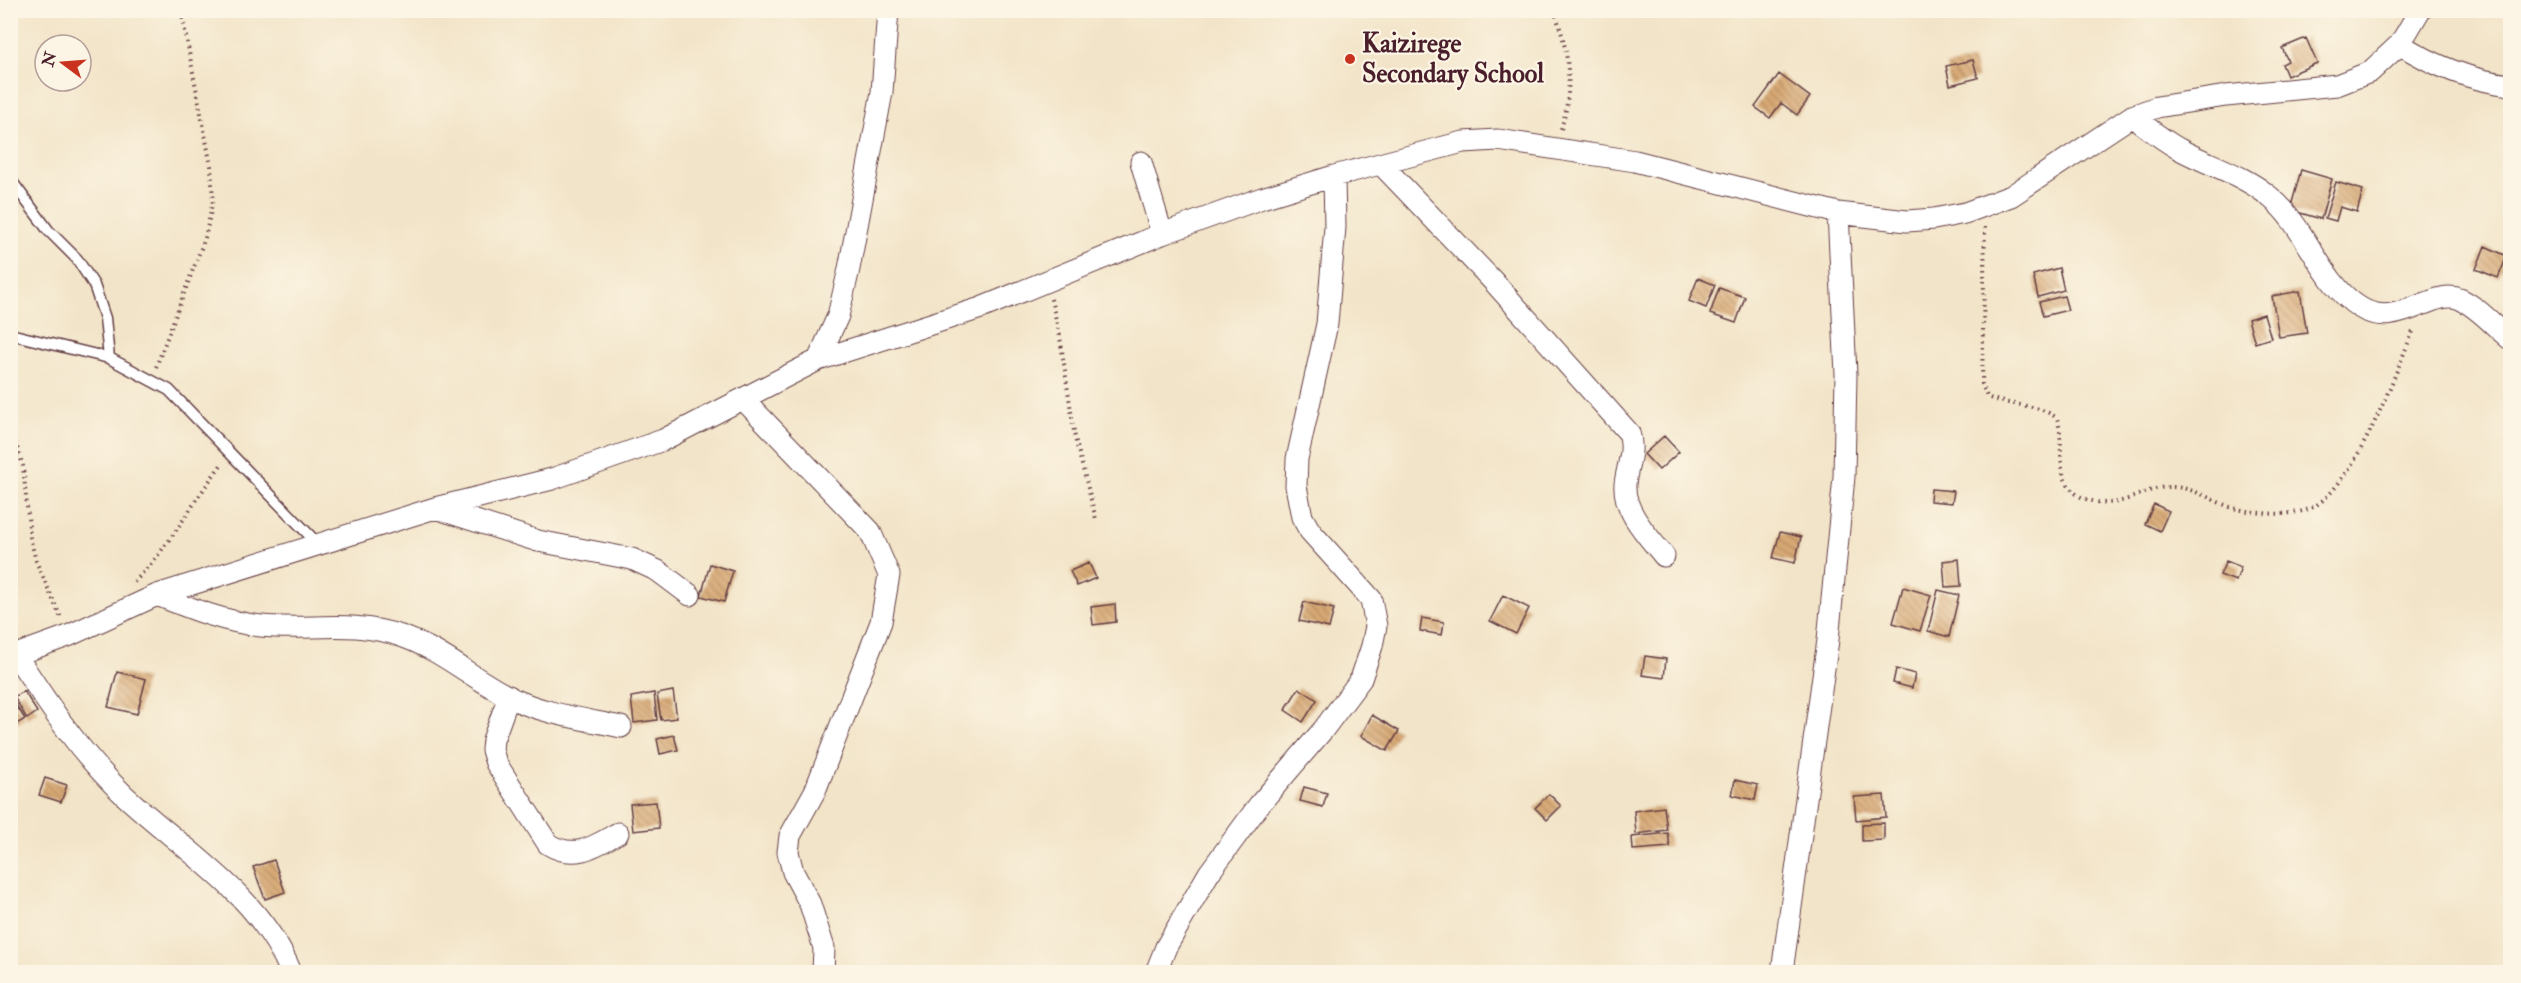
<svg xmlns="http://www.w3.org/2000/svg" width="2521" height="983" viewBox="0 0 2521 983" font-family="'IM FELL Double Pica',serif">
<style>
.building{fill:url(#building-back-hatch)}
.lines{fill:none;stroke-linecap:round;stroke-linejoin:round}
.lane-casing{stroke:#633d43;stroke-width:13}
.street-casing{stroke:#633d43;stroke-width:23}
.path{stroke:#633d43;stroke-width:4;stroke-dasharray:1.5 4.5;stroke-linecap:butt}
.lane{stroke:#fff;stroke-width:10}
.street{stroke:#fff;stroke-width:21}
.poi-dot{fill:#c8321e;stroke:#fcf5e5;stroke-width:2}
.labels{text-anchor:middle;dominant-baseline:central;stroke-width:4.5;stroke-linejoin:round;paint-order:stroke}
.poi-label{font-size:26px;font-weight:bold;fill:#4a1f2b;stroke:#fcf5e5;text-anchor:start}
</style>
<defs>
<pattern id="building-back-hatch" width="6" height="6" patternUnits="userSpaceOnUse" patternTransform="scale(1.5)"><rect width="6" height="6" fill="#d8a974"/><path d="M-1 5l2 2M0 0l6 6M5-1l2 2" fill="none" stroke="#b1895f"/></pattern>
</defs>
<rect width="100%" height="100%" fill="#fcf5e5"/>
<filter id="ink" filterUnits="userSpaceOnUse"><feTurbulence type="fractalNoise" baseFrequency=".0167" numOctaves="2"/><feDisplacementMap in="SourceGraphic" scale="12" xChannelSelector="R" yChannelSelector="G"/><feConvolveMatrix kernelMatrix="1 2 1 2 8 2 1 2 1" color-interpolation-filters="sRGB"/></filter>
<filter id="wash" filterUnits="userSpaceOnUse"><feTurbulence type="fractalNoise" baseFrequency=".008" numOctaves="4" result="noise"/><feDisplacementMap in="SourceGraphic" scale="24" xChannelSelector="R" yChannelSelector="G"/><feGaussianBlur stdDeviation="1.35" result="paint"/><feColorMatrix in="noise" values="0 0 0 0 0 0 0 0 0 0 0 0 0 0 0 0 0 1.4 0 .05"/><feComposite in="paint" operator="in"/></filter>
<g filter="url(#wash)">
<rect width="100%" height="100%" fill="#f2e4c8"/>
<g id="blocks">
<path class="building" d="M2306,38L2317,63L2287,76L2282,64L2288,61L2282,48Z
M1973,60L1978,78L1950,85L1946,66Z
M1779,74L1810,97L1797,115L1781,103L1770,118L1755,107Z
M2301,170L2332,179L2321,219L2290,210Z
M2336,182L2363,190L2357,212L2340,207L2336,221L2325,218Z
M2485,246L2507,256L2498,278L2476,269Z
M2059,268L2064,290L2038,297L2033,275Z
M1698,278L1715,285L1706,308L1689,301Z
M1719,288L1745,297L1736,323L1710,314Z
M2300,291L2307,333L2279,337L2272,296Z
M2064,296L2068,310L2043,316L2039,302Z
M2264,314L2271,338L2255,343L2248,319Z
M1664,436L1679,452L1659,470L1644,454Z
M1931,489L1954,491L1952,503L1930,501Z
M2154,504L2169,511L2160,531L2145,524Z
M1780,532L1801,537L1795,563L1773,558Z
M1959,559L1961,586L1945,587L1943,561Z
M2226,561L2241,567L2236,581L2220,575Z
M1089,563L1096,578L1077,586L1070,571Z
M710,564L733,571L724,602L701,596Z
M1903,587L1931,595L1920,631L1893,623Z
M1938,590L1959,595L1949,637L1928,631Z
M1503,595L1529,608L1516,634L1490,621Z
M1304,602L1334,609L1329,628L1299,621Z
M1115,604L1116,622L1093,625L1091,607Z
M1422,618L1444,622L1442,635L1420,631Z
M1645,656L1666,659L1664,678L1642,675Z
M1896,669L1915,674L1912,688L1893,683Z
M117,672L146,679L137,714L108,707Z
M1299,688L1317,700L1303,722L1285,710Z
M24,691L37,712L27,719L14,697Z
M673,691L677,718L661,720L657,694Z
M654,693L657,720L634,723L631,697Z
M10,696L25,719L10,728Z
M1372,715L1399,731L1387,751L1361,736Z
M674,735L678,750L660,754L657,739Z
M45,778L67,785L61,802L39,795Z
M1735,780L1758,785L1755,800L1732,795Z
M1304,787L1327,793L1323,807L1300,801Z
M1549,794L1561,806L1547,820L1535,808Z
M1884,795L1886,817L1856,820L1854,797Z
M656,802L659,828L633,831L630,804Z
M1664,807L1667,830L1636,834L1634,811Z
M1884,823V840L1862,841V824Z
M1668,833L1670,847L1633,850L1632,837Z
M274,860L285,892L265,899L253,867Z"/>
</g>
</g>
<g filter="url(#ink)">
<use href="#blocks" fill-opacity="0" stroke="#633d43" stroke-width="1.5"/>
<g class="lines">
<g class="lane-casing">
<path id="lane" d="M10,179L48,230L77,259L94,285L105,318L109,358
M10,334L109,358L169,390L317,543"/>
</g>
<g class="street-casing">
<path id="street" d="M2400,44C2434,66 2469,80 2510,85
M2132,116C2148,128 2164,141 2181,150C2211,166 2244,175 2270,197C2306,226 2321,283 2359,307C2397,332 2433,287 2460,299C2478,307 2495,327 2510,339
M1141,162L1162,234
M1381,164L1493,281L1629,433C1635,449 1627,467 1625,484C1623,511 1648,536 1664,556
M818,360L838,316L849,269L882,92L888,10
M744,400L870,531L889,575L881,622L815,791L790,836L788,852L793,872L810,904L824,948L823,972
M435,508L538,541L632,559L658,571L690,595
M157,595C192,609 224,622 261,626C312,631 350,619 401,636C442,650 473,679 511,698C545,714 584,719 621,727
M16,655C49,706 80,753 124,795C184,851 258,893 291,972
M10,657L68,636L157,595L435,508L552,479L663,440L818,360L981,308L1162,234L1262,198L1334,176L1463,142L1498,140L1635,161L1838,213L1907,221L1934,219L1965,213L2011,196L2132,116L2157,107L2226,96L2337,85L2370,72L2400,44L2420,10
M509,696L493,740L492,750L496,763L548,844C574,860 594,847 618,833
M1156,972L1166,947L1209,873L1259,805L1323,730L1361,679L1372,646L1376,626L1371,599L1310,531L1302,517L1296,486L1297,459L1327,324L1335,227L1334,176
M1782,972L1828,640L1844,477L1846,374L1838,213"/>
</g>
<path class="path" d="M1554,10C1569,51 1574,88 1561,129
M1985,227L1982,384L1987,397C2011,407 2035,402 2057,418C2063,436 2059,455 2063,473C2066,485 2074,495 2086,499C2124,513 2142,485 2174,487C2199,488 2218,506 2242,510C2262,514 2287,516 2306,510C2353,495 2395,373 2414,329
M1051,299L1060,337L1075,438L1096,519
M156,367L205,238L213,201L211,166L181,10
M10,425L23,466L30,537L36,561L61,618
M134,582C169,548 192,503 221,465"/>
<use href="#lane" class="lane"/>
<use href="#street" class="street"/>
</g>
</g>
<circle class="poi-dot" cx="1350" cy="59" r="6"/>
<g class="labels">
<g class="poi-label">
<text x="1362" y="44">Kaizirege<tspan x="1362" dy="30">Secondary School</tspan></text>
</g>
</g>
<rect width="2521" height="983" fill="none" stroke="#fcf5e5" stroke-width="36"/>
<g transform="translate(63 63) rotate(286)"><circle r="28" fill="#fcf5e5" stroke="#b59f9b" stroke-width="1.5"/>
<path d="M0-4.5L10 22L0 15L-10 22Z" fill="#c8321e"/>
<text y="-9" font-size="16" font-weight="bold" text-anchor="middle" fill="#4a1f2b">N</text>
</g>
</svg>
